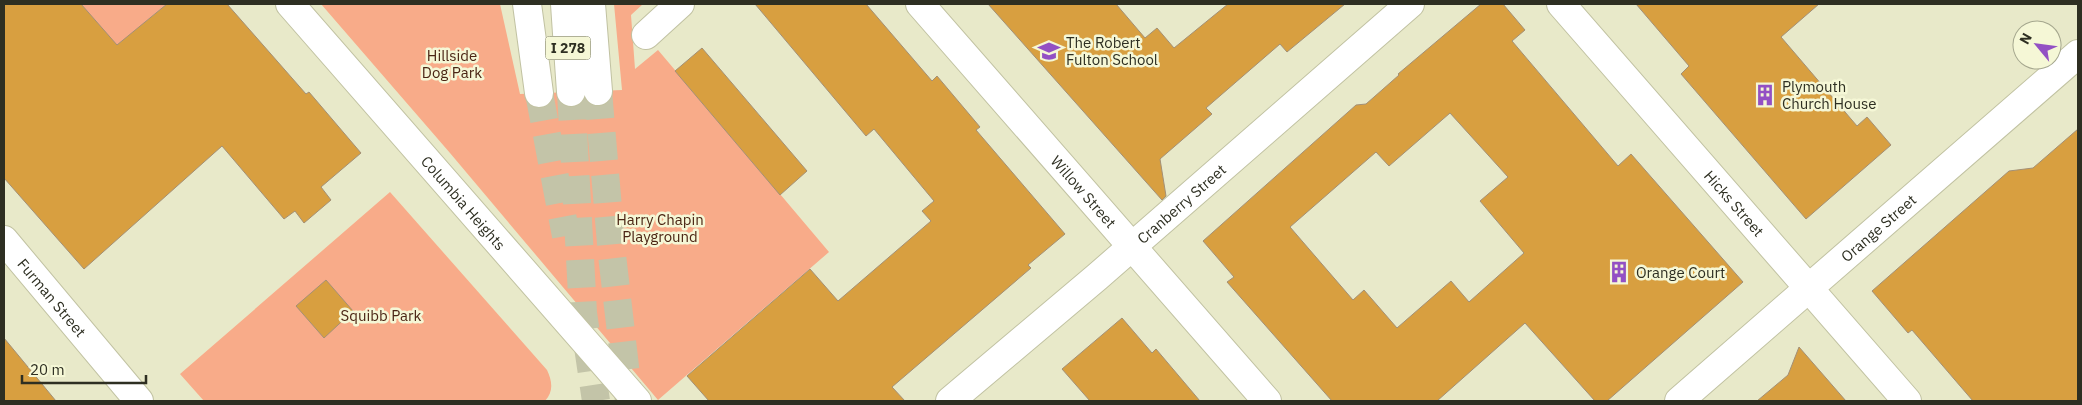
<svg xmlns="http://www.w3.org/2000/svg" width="2082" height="405" viewBox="0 0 2082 405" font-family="'IBM Plex Sans',sans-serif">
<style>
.green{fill:#f8ab89}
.building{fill:#d89f40;stroke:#a39076;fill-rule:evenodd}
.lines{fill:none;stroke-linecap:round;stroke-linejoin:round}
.highway-tunnel{stroke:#c3c4a8;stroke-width:28;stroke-dasharray:28 14;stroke-linecap:butt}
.minor-casing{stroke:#c1c2a2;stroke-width:30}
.major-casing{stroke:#c1c2a2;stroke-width:30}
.highway-casing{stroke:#c1c2a2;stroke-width:30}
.minor{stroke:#fff;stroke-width:28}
.major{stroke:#fff;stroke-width:28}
.highway{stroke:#fff;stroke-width:28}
.labels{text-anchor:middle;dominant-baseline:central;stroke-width:5;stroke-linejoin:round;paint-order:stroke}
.shield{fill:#f5f7d6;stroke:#6a6b58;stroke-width:1}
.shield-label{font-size:14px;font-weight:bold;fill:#2e2f22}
.poi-label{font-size:15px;fill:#2e2f22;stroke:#f5f7d6;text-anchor:start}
.park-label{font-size:15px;fill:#4b2514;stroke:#f5f7d6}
.street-label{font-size:15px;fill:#2e2f22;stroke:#f5f7d6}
</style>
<rect width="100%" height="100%" fill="#e8e9c9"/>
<path class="green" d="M81,4H167L145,22L138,91L102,29Z
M321,4H500L520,94L622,90L614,4H643L631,15L635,69L658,50L829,252L658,400L450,153Z
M390,192L547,370C552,381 554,391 545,401H204L180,374Z"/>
<path class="building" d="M4,4H81L117,45L167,4H227L306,94L309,92L361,153L321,187L331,200L304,223L295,211L284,219L222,146L84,269L4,178Z
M755,4H866L932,81L937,76L980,127L976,130L1065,234L1028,265L1031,268L892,387L905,401H709L687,376L810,269L838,301L931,221L922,211L934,201L874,129L866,136Z
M988,4H1116L1145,38L1157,28L1174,48L1228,4H1345L1287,52L1280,44L1206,108L1212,114L1160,159L1166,196L1162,200Z
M1481,4H1503L1525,30L1512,41L1618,166L1631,154L1743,282L1607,401H1595L1525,323L1437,401H1332L1227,282L1234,277L1203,241L1356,105L1366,104L1374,97L1399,75L1398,74ZM1450,113L1508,177L1480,201L1524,253L1469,302L1451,281L1397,328L1364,290L1353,300L1290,227L1376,152L1389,166Z
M1636,4H1819L1781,37L1857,126L1867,117L1891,145L1806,219L1681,74L1689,66Z
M702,48L807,171L780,195L675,71Z
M2078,129V401H1973L1912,330L1908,333L1872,291L2009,171L2033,168Z
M326,280L353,311L324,338L296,306Z
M1122,318L1152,353L1156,349L1200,401H1090L1062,369Z
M4,338L56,401H4Z
M1799,347L1846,401H1757L1788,375Z"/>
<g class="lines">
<path class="highway-tunnel" d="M598,91L612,255L629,401
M571,92L583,313L596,401
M539,93L566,236"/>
<g class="minor-casing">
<g id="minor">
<path id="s1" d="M290,4L637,401"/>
<path id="s2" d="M920,4L1267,401"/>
<path id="s3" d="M1561,4L1907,401"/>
<path d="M646,35L680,4"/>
<path id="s4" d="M950,401L1097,277L1410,4"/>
<path id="s5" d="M1679,401L2078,54"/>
</g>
</g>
<g class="major-casing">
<g id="major">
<path id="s6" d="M4,240L139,401"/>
</g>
</g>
<g class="highway-casing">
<path id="highway" d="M527,4L539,93
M565,4L571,92
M591,4L598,91"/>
</g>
<use href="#minor" class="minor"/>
<use href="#major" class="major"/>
<use href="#highway" class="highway"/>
</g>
<defs>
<g id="school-bare" transform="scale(1.725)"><path d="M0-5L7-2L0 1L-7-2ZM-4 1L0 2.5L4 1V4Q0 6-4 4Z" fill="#9350c4" stroke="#f5f7d6" stroke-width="2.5" paint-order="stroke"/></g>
<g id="building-bare" transform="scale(1.725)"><path d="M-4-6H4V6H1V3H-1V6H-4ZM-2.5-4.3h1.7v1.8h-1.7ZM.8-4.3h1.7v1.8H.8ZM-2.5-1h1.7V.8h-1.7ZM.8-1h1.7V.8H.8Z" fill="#9350c4" stroke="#f5f7d6" stroke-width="2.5" paint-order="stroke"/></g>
</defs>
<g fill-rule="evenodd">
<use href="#school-bare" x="1049" y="51"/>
<use href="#building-bare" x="1765" y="95"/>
<use href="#building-bare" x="1619" y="272"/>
</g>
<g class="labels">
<rect class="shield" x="545.5" y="36.5" width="45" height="23" rx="4"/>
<g class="shield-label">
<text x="568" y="48">I 278</text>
</g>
<g class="poi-label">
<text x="1066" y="42">The Robert<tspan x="1066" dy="17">Fulton School</tspan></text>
<text x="1782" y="86">Plymouth<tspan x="1782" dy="17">Church House</tspan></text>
<text x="1636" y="272">Orange Court</text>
</g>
<g class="park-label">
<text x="452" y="55">Hillside<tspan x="452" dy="17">Dog Park</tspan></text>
<text x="660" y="219">Harry Chapin<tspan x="660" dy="17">Playground</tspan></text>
<text x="381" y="315">Squibb Park</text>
</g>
<g class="street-label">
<text stroke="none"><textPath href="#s2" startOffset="249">Willow Street</textPath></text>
<text stroke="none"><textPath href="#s3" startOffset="264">Hicks Street</textPath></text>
<text stroke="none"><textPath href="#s1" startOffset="264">Columbia Heights</textPath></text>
<text stroke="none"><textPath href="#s4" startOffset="304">Cranberry Street</textPath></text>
<text stroke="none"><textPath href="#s5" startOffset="264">Orange Street</textPath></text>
<text stroke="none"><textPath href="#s6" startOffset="75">Furman Street</textPath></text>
</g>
</g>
<rect width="2082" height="405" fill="none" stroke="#2e2f22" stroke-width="10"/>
<g transform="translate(2037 45) rotate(299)"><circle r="24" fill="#f5f7d6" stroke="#a5a78e"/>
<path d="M0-4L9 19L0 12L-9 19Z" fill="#9350c4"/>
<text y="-8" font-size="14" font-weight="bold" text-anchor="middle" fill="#2e2f22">N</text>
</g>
<path d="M22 375v8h124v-8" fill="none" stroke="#2e2f22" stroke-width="2.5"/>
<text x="30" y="375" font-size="15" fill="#2e2f22" stroke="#f5f7d6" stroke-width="4" paint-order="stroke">20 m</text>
</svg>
